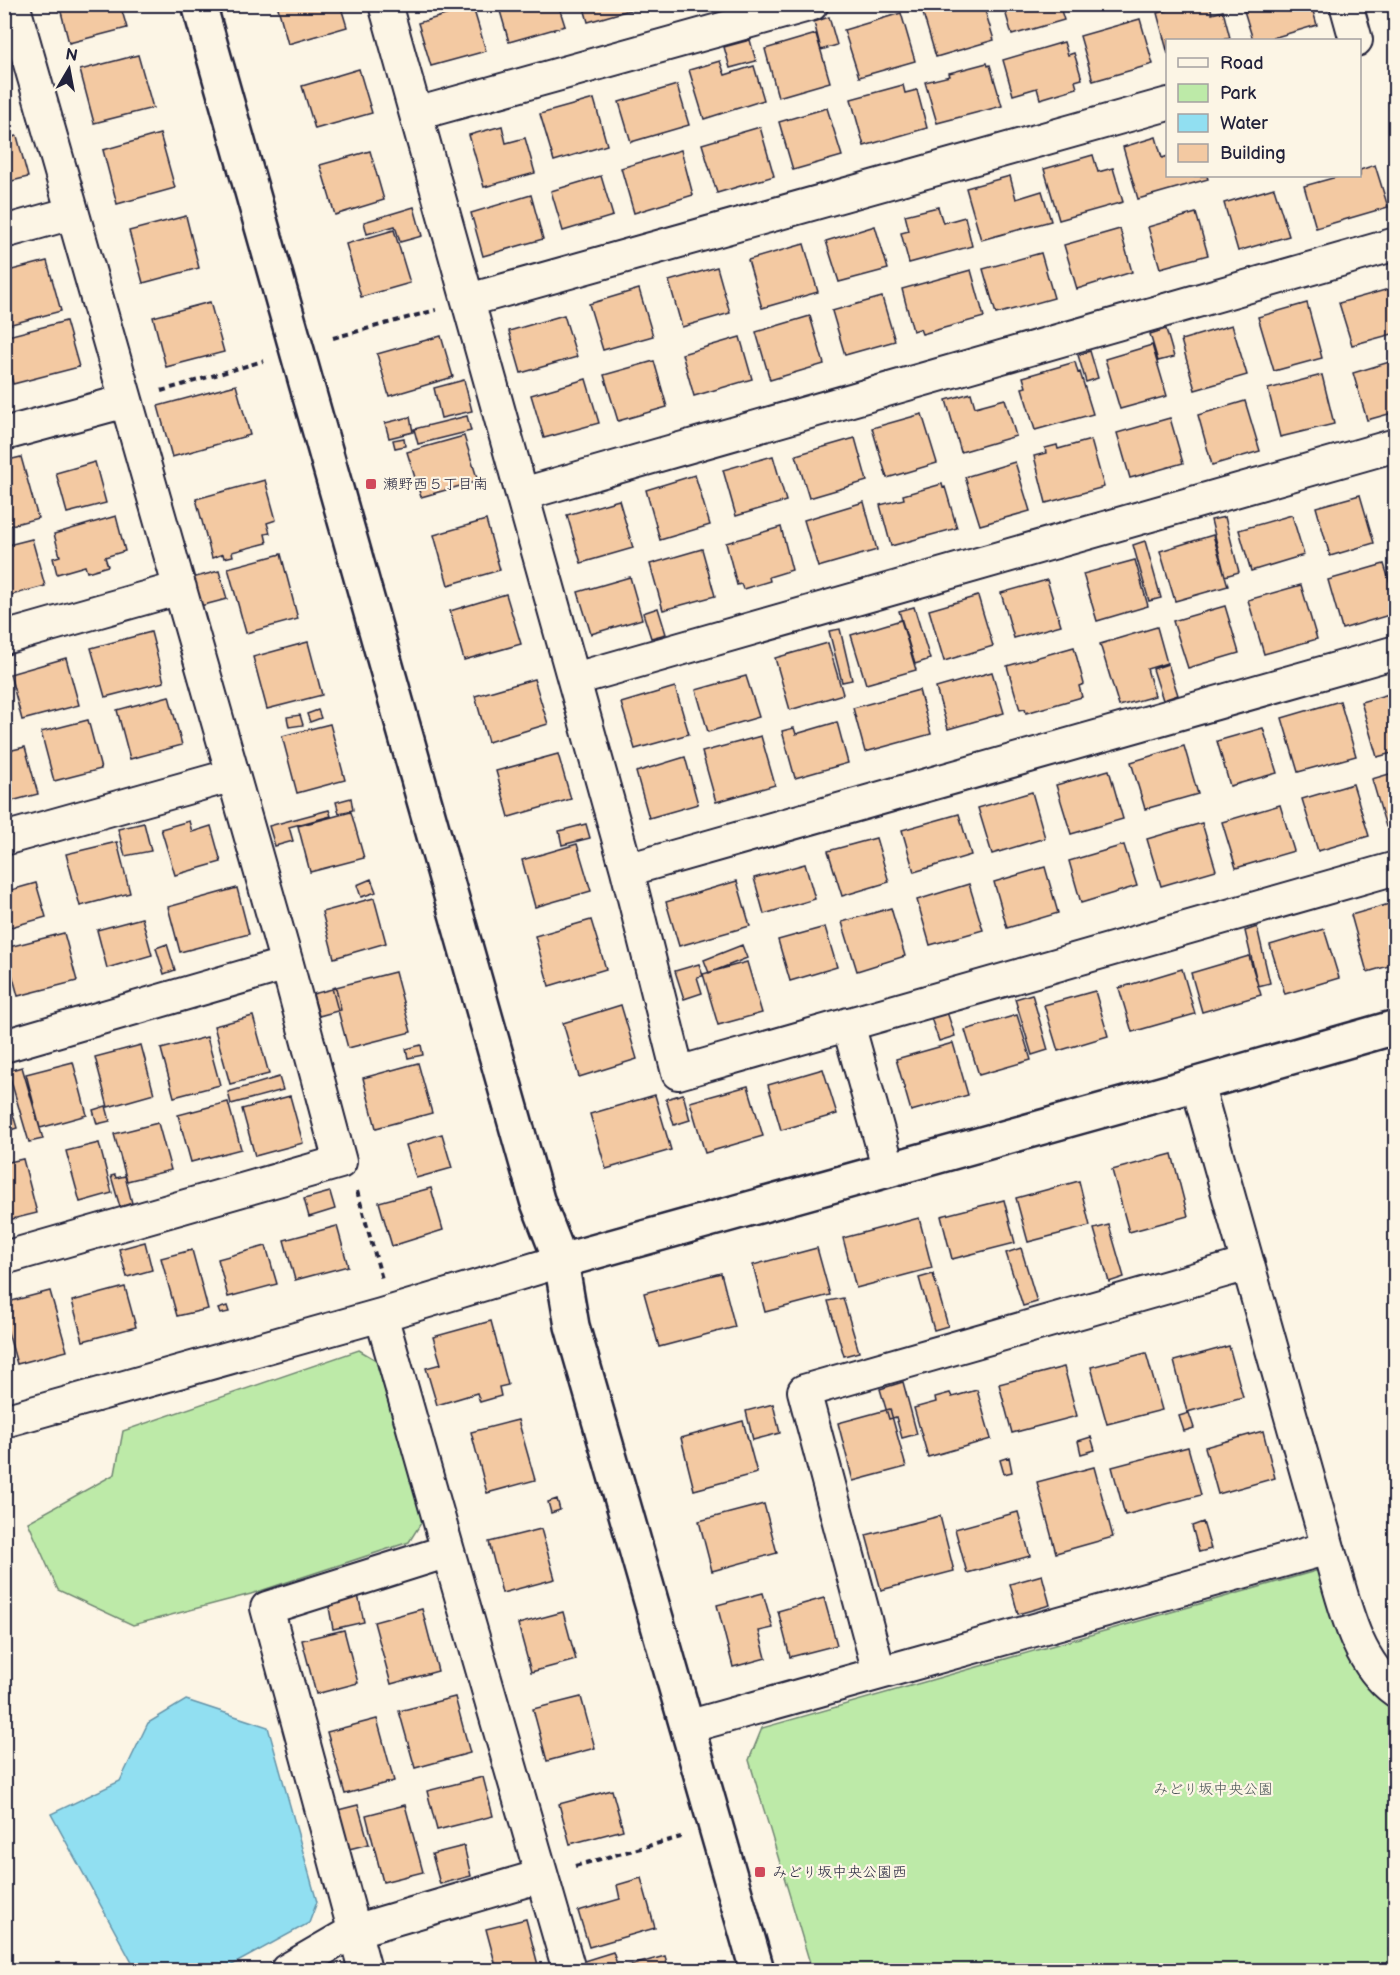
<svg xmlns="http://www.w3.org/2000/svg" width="1400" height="1975" viewBox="0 0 1400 1975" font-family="'Balsamiq Sans','Klee One',sans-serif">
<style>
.green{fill:#bdeaa8;stroke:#708672;stroke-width:1.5}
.water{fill:#91dff1;stroke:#6593a8;stroke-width:1.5}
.building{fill:#f3c9a2;stroke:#22223b;stroke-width:1.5}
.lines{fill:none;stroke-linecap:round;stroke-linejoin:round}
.street-casing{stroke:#22223b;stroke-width:36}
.secondary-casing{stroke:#22223b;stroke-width:38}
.path{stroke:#22223b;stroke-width:4;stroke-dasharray:6 4.5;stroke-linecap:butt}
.street{stroke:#fcf5e5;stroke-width:32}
.secondary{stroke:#fcf5e5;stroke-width:33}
.poi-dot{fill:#d1495b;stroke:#fcf5e5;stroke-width:2}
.labels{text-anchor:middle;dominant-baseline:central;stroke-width:4.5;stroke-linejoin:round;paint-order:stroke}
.poi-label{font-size:15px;fill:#22223b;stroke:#fcf5e5;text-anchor:start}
.park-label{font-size:15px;fill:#495456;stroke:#fcf5e5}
</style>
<rect width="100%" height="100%" fill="#fcf5e5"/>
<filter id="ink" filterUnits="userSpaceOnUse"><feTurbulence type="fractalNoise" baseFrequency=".0167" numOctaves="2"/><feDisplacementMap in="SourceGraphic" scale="12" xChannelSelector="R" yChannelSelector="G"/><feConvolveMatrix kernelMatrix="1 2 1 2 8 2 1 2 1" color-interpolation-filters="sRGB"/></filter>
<g filter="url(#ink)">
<path class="green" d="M359,1350L376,1360L423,1520L409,1542L251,1594L133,1625L58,1590L28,1522L115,1474L123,1431Z
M1319,1570L1395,1703V1970H812L749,1760L762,1728Z"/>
<path class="water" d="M186,1700L268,1727L317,1902L309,1923L223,1970H136L51,1814L120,1781L148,1723Z"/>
<path class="building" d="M59,4H120L127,28L69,43Z
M277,4H340L347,27L288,44Z
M498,4H558L565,26L509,42Z
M583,4H639L640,7L588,22Z
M941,4H983L994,40L936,57L922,10Z
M1003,4H1059L1064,20L1012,35Z
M1087,4H1112L1089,11Z
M1190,4H1210L1212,14L1223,11L1230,38L1221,40H1168V54L1157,13Z
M1242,4H1311L1317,25L1266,40H1253Z
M473,7L486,51L431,66L418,23Z
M901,13L915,61L859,77L844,30Z
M829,17L837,45L821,50L814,22Z
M1140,19L1153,64L1093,81L1080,36Z
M816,34L830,82L778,97L765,49Z
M750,40L756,61L730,68L724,47Z
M1064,42L1068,55L1074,53L1082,79L1075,81L1077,88L1040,99L1037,88L1013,95L1003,60Z
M138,55L153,108L94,123L80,70Z
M720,61L725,75L754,66L764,100L704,119L689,70Z
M987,63L988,66L990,65L1002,106L937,123L925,82L950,76L949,73Z
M359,69L372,113L315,129L302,86Z
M677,85L689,125L631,142L619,102Z
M903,85L905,93L917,90L927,128L864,146L851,99Z
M594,99L607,145L554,161L540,114Z
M827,108L842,156L793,170L779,122Z
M502,126L506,143L525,138L535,173L484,187L469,135Z
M760,127L774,176L717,193L702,144Z
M160,134L175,188L117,204L103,150Z
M17,136L28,177L4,183V139Z
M1156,137L1162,158L1168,156V176H1207L1208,179L1138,199L1123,147Z
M681,150L693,195L634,213L621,168Z
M370,151L384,200L335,215L320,165Z
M1093,155L1098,172L1113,168L1123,202L1059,220L1044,169Z
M1375,165L1388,207L1316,228L1304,186L1340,176H1360V170Z
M601,176L613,216L563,231L551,191Z
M1010,176L1016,199L1042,191L1051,221L981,240L966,188Z
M1274,188L1289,236L1238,251L1224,203Z
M531,195L543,239L483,256L471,213Z
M414,207L422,236L400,242L395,226L367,234L364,222Z
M938,207L943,223L965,217L972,246L909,263L901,233L909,231L905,215Z
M1196,213L1208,255L1160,268L1148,227Z
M186,216L199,268L143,283L129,231Z
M875,226L888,269L839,282L826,241Z
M1120,229L1132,272L1077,289L1064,245Z
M394,230L410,283L361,297L346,244Z
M804,244L818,292L762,308L748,260Z
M1041,253L1054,298L996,314L983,269Z
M47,261L61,311L4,326V272Z
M717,267L730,313L682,327L669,281Z
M971,270L984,317L922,334L920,329L913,331L902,289Z
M1396,287V333L1352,345L1339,303Z
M639,289L653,336L603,350L589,304Z
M882,297L895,341L845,355L832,311Z
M210,302L224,352L166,367L153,317Z
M1307,303L1322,358L1274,371L1258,317Z
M564,315L577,357L521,373L509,331Z
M810,316L824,364L770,380L756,332Z
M66,321L79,367L13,384L4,350V337Z
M1232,325L1247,375L1195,390L1181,340Z
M1166,329L1174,357L1158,361L1150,334Z
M441,336L453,377L389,396L377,354Z
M740,337L752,379L694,396L682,354Z
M1152,345L1167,396L1120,409L1105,359Z
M1090,351L1098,378L1086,382L1078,355Z
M1396,360V412L1367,420L1353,373Z
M654,361L667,407L618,421L604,375Z
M1075,362L1078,373L1080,372L1093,414L1035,430L1022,388L1026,387L1023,377Z
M1322,375L1334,424L1280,437L1268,389Z
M586,379L599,423L544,438L531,395Z
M464,380L472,411L441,418L434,388Z
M236,385L250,435L172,457L158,406Z
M971,393L975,407L1005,399L1016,436L961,452L946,400Z
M1245,401L1260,451L1212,465L1198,415Z
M922,414L937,463L887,478L872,428Z
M467,416L471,431L418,444L414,429Z
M410,417L413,432L389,438L385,423Z
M1170,418L1183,463L1130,478L1117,433Z
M464,436L478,481L421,497L407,452Z
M404,438L405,446L395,448L393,440Z
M855,438L867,481L809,498L796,455Z
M1091,440L1104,487L1046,503L1034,456L1046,453L1045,448L1057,445L1058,449Z
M773,456L786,501L736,516L723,470Z
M21,457L38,518L4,527V461Z
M95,462L106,503L67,513L56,473Z
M1015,462L1030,511L980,525L965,477Z
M695,475L710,525L660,540L646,490Z
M265,480L276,520L267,523L270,533L265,534L267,543L232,552L233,556L224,558L223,554L212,558L196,499Z
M942,484L943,488L945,487L957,528L891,546L880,505L904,499L903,495Z
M1360,495L1374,543L1330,556L1316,507Z
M619,500L633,548L581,563L567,515Z
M864,502L877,550L818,567L804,520Z
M1292,515L1304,555L1251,571L1239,530Z
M116,516L125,551L105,557L108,566L87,572L85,566L57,574L53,558L60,556L54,534Z
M1225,517L1239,572L1225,576L1211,520Z
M486,520L500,570L448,585L434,535Z
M781,527L792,570L769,577L770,581L743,589L741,584L737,585L726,543Z
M1213,535L1228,586L1175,601L1160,551Z
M32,539L45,586L4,597V546Z
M1145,541L1161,598L1149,601L1133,545Z
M702,549L715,596L663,610L650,564Z
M281,554L298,619L246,633L228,568Z
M1135,560L1148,606L1097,621L1083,574Z
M1384,564L1396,602V613L1342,629L1328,580Z
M219,571L227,599L200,606L192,578Z
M630,577L642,619L591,634L578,592Z
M1047,580L1061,625L1014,638L1001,593Z
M1301,585L1317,639L1264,654L1248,600Z
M506,594L521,644L464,660L450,611Z
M978,596L993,646L944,661L929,610Z
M1225,606L1239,653L1188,668L1173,621Z
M914,607L930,659L915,664L899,611Z
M658,608L666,634L651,638L643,613Z
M901,620L916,670L866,684L851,635Z
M1157,627L1167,663L1147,669L1155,696L1119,706L1100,644Z
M840,629L852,680L842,682L829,631Z
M151,632L164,682L105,697L91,648Z
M308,642L322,695L267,709L253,657Z
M828,643L843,694L790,710L775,658Z
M1074,647L1084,684L1079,686L1082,697L1026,713L1025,709L1020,710L1007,666Z
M66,658L79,705L22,720L10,674Z
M1168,664L1178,695L1163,700L1153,669Z
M992,672L1004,713L948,729L936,688Z
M746,676L759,717L708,732L696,690Z
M534,679L548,724L488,742L475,696Z
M675,687L689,734L635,749L621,703Z
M919,690L931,734L865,752L853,708Z
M1396,692V752L1377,757L1361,702Z
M169,696L182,745L130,759L117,710Z
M1340,701L1356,756L1298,772L1282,718Z
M318,710L321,718L310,722L307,714Z
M300,715L303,725L289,727L287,717Z
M88,720L101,769L54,781L41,732Z
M837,722L848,763L795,778L782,731L794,728L796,734Z
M330,724L345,780L297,793L282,736Z
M1263,728L1277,773L1230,786L1217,741Z
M761,736L775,785L716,802L702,752Z
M1184,746L1198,794L1145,809L1131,762Z
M25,747L38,794L4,803V752Z
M558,754L571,799L509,817L496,771Z
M685,757L698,804L649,818L636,772Z
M1109,770L1123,819L1071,834L1056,785Z
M1396,772V825L1386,827L1372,779Z
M1353,784L1369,836L1318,851L1302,799Z
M1032,792L1045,838L992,854L978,808Z
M351,798L353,810L339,813L336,802Z
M1280,805L1294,851L1236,868L1222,822Z
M329,810L331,816L289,827L293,841L275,846L269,826Z
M351,812L364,858L310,872L298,826Z
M959,814L971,855L914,872L902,830Z
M189,821L192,832L211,826L221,862L175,875L161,829Z
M144,823L151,851L125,856L118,829Z
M1202,823L1216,870L1161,886L1147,839Z
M586,824L590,838L562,845L559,831Z
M876,838L889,882L842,896L828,851Z
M117,842L130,893L80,906L66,854Z
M577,844L591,891L535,907L522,860Z
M1124,845L1137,886L1081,903L1069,861Z
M805,864L815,899L764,914L754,878Z
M1045,867L1058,913L1007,928L994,882Z
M371,879L376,892L361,897L357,885Z
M737,881L750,926L679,946L666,902Z
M36,883L46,917L4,929V892Z
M969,884L983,930L930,945L917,900Z
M237,888L249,934L180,952L168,907Z
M374,898L386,943L334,958L322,912Z
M1396,902V964L1367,972L1351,915Z
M891,908L905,956L857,971L842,922Z
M142,918L152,955L107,968L97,930Z
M591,920L606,969L549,986L535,936Z
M825,927L837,967L790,981L778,940Z
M1257,927L1270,983L1258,986L1245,931Z
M1324,929L1339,978L1285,994L1270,945Z
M64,933L77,981L18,996L5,948Z
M167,944L175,970L164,974L156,948Z
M742,945L747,958L709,973L704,960Z
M1249,956L1261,995L1202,1012L1191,973Z
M747,962L762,1013L718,1025L703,974Z
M699,964L703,976L697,977L702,993L684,999L675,971Z
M1182,969L1195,1014L1132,1032L1119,988Z
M395,972L411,1032L348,1048L332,988Z
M336,988L341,1010L319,1016L313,994Z
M1095,991L1108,1036L1058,1051L1044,1005Z
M1032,994L1048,1050L1032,1055L1015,999Z
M621,1005L637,1059L579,1077L563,1023Z
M947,1012L955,1036L939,1041L931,1018Z
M1017,1015L1031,1060L979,1075L965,1030Z
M253,1016L269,1074L230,1084L214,1026Z
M207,1037L220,1085L174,1097L161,1049Z
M953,1043L968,1095L911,1111L896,1059Z
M141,1045L154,1094L108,1107L95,1057Z
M421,1045L423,1055L408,1058L406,1049Z
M73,1062L87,1115L40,1128L26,1074Z
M418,1063L432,1113L376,1128L363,1078Z
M22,1067L43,1139L29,1142L8,1071Z
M823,1069L837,1114L781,1130L768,1085Z
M279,1077L283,1090L231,1104L228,1092Z
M4,1084L17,1128L4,1132Z
M748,1086L763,1136L705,1153L690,1102Z
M683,1094L690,1120L674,1125L666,1099Z
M655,1095L671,1150L606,1169L590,1114Z
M290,1096L303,1143L255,1156L242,1109Z
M228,1102L241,1149L191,1162L178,1115Z
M106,1106L110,1121L97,1124L93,1110Z
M158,1123L171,1170L127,1181L114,1134Z
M442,1134L452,1168L416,1178L406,1145Z
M99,1143L112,1193L80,1202L66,1151Z
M1172,1154L1188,1216L1129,1232L1112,1170Z
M23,1159L37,1213L4,1221V1163Z
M115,1175L116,1178L125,1176L132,1203L120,1207L111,1176Z
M1079,1181L1090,1226L1028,1242L1016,1198Z
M431,1188L443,1230L392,1246L379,1202Z
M330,1192L335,1209L309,1217L304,1199Z
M1004,1200L1015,1243L952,1259L941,1216Z
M919,1218L932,1268L856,1288L843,1238Z
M1109,1225L1124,1277L1109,1282L1094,1229Z
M337,1226L348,1266L295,1280L284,1240Z
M145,1242L152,1270L127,1277L119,1249Z
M266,1246L277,1284L228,1297L218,1259Z
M817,1248L830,1295L765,1312L753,1265Z
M1021,1248L1037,1302L1023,1306L1006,1253Z
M192,1250L208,1309L177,1316L161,1258Z
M721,1273L735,1327L659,1347L644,1293Z
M933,1274L948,1326L934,1330L919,1278Z
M125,1287L136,1327L83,1341L72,1301Z
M50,1291L67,1351L17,1364L4,1318V1303Z
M843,1298L859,1352L844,1356L828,1301Z
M227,1306L229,1312L220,1314L218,1309Z
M491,1321L508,1385L499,1387L501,1396L480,1402L477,1393L437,1405L426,1368L441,1364L433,1337Z
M1229,1346L1243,1397L1187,1412L1174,1361Z
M1146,1353L1162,1410L1107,1424L1091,1367Z
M1064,1367L1077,1416L1012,1433L999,1384Z
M903,1382L917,1434L902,1438L896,1417L889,1419L880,1389Z
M977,1390L991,1439L928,1457L914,1408L936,1402L935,1397L950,1393L952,1397Z
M773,1404L780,1433L753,1440L746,1411Z
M890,1409L906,1467L853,1481L838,1423Z
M1189,1413L1194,1428L1184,1431L1179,1416Z
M518,1420L535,1480L487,1493L471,1432Z
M743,1421L757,1473L694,1490L681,1438Z
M1263,1431L1275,1478L1218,1494L1205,1447Z
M1091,1437L1095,1450L1081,1454L1078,1441Z
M1188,1447L1201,1495L1125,1515L1112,1467Z
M1009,1457L1012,1472L1004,1474L1000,1460Z
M1094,1467L1113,1537L1056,1553L1037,1482Z
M557,1499L560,1510L551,1513L548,1502Z
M764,1504L777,1553L712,1571L699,1521Z
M1018,1512L1030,1556L967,1573L955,1529Z
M940,1516L954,1571L881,1590L866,1535Z
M1203,1522L1211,1549L1199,1552L1192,1526Z
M541,1529L555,1579L502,1593L489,1542Z
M1042,1575L1050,1605L1018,1614L1010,1584Z
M763,1593L773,1628L759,1631L766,1658L733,1667L717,1605Z
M358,1595L364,1622L333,1629L328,1602Z
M824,1598L837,1645L790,1657L778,1611Z
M422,1609L438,1671L391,1684L374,1622Z
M563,1612L576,1660L531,1672L518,1624Z
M344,1630L358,1683L316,1694L302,1640Z
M455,1697L470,1753L415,1768L399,1711Z
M581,1697L595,1748L547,1761L533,1709Z
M377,1719L394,1781L345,1794L327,1732Z
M483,1777L493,1816L437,1830L427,1791Z
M612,1790L623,1830L570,1844L559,1804Z
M358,1805L369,1844L341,1851L330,1812Z
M405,1805L423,1872L383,1882L366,1815Z
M464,1846L471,1876L440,1884L432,1854Z
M641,1878L655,1928L589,1947L578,1911L620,1899L617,1885Z
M526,1919L539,1969L497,1970L486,1929Z
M1396,1948V1970H1394L1389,1949Z
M613,1952L619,1970H587L584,1961Z
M665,1956L669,1970H631L629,1966Z"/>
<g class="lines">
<g class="street-casing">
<path id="street" d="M385,4L627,870L1396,652
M1346,4L1356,40
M416,114L812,4
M4,232L72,213
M469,300L1168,104
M4,434L126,401
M523,494L1396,244
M4,638L180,588
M575,679L1396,445
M4,839L233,775
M627,870L678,1073L1396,868
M848,1024L889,1170
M4,1046L287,964
M4,1258L340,1162L287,964L13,4
M4,1421L381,1315L561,1261
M1328,1548C1343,1596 1353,1660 1396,1691
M448,1551L569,1970
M879,1672L804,1391L1248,1264
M687,1727L1328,1548L1197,1084
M287,1970L354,1931L541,1876
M365,1970L267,1608L448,1551L381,1315"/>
</g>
<g class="secondary-casing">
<path id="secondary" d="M199,4L537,1200L561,1261L572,1326L757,1970
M561,1261L1197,1084L1396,1027"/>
</g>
<path class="path" d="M333,338L436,310
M161,391L263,361
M357,1191L382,1279
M575,1866L681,1837"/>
<use href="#street" class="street"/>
<use href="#secondary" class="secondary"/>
</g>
</g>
<g class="poi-dot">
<rect x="365" y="478" width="12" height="12" rx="3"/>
<rect x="754" y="1866" width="12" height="12" rx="3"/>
</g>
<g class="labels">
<g class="poi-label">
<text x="383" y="484">瀬野西５丁目南</text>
<text x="772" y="1872">みどり坂中央公園西</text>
</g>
<g class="park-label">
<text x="1213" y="1789">みどり坂中央公園</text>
</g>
</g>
<rect width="1400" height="1975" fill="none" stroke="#fcf5e5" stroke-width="24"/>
<rect x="12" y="12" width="1376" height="1951" fill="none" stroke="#22223b" stroke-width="2" filter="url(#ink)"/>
<rect x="1166" y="39" width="195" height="138" fill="#fcf5e5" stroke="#a5a1a1" stroke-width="1.5"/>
<rect x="1178" y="58" width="30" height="9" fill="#fcf5e5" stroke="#a5a1a1" stroke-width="1.5"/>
<text x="1220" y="69" font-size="18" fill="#22223b">Road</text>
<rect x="1178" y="84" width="30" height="18" fill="#bdeaa8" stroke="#a5a1a1" stroke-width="1.5"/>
<text x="1220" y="99" font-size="18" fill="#22223b">Park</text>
<rect x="1178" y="114" width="30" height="18" fill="#91dff1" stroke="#a5a1a1" stroke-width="1.5"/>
<text x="1220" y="129" font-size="18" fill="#22223b">Water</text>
<rect x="1178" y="144" width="30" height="18" fill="#f3c9a2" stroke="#a5a1a1" stroke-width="1.5"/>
<text x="1220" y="159" font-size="18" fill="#22223b">Building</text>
<g transform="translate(69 69) rotate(10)" stroke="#fcf5e5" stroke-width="4.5" paint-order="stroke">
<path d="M0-4.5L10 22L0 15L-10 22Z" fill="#22223b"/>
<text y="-9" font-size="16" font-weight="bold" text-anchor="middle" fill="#22223b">N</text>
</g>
</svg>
